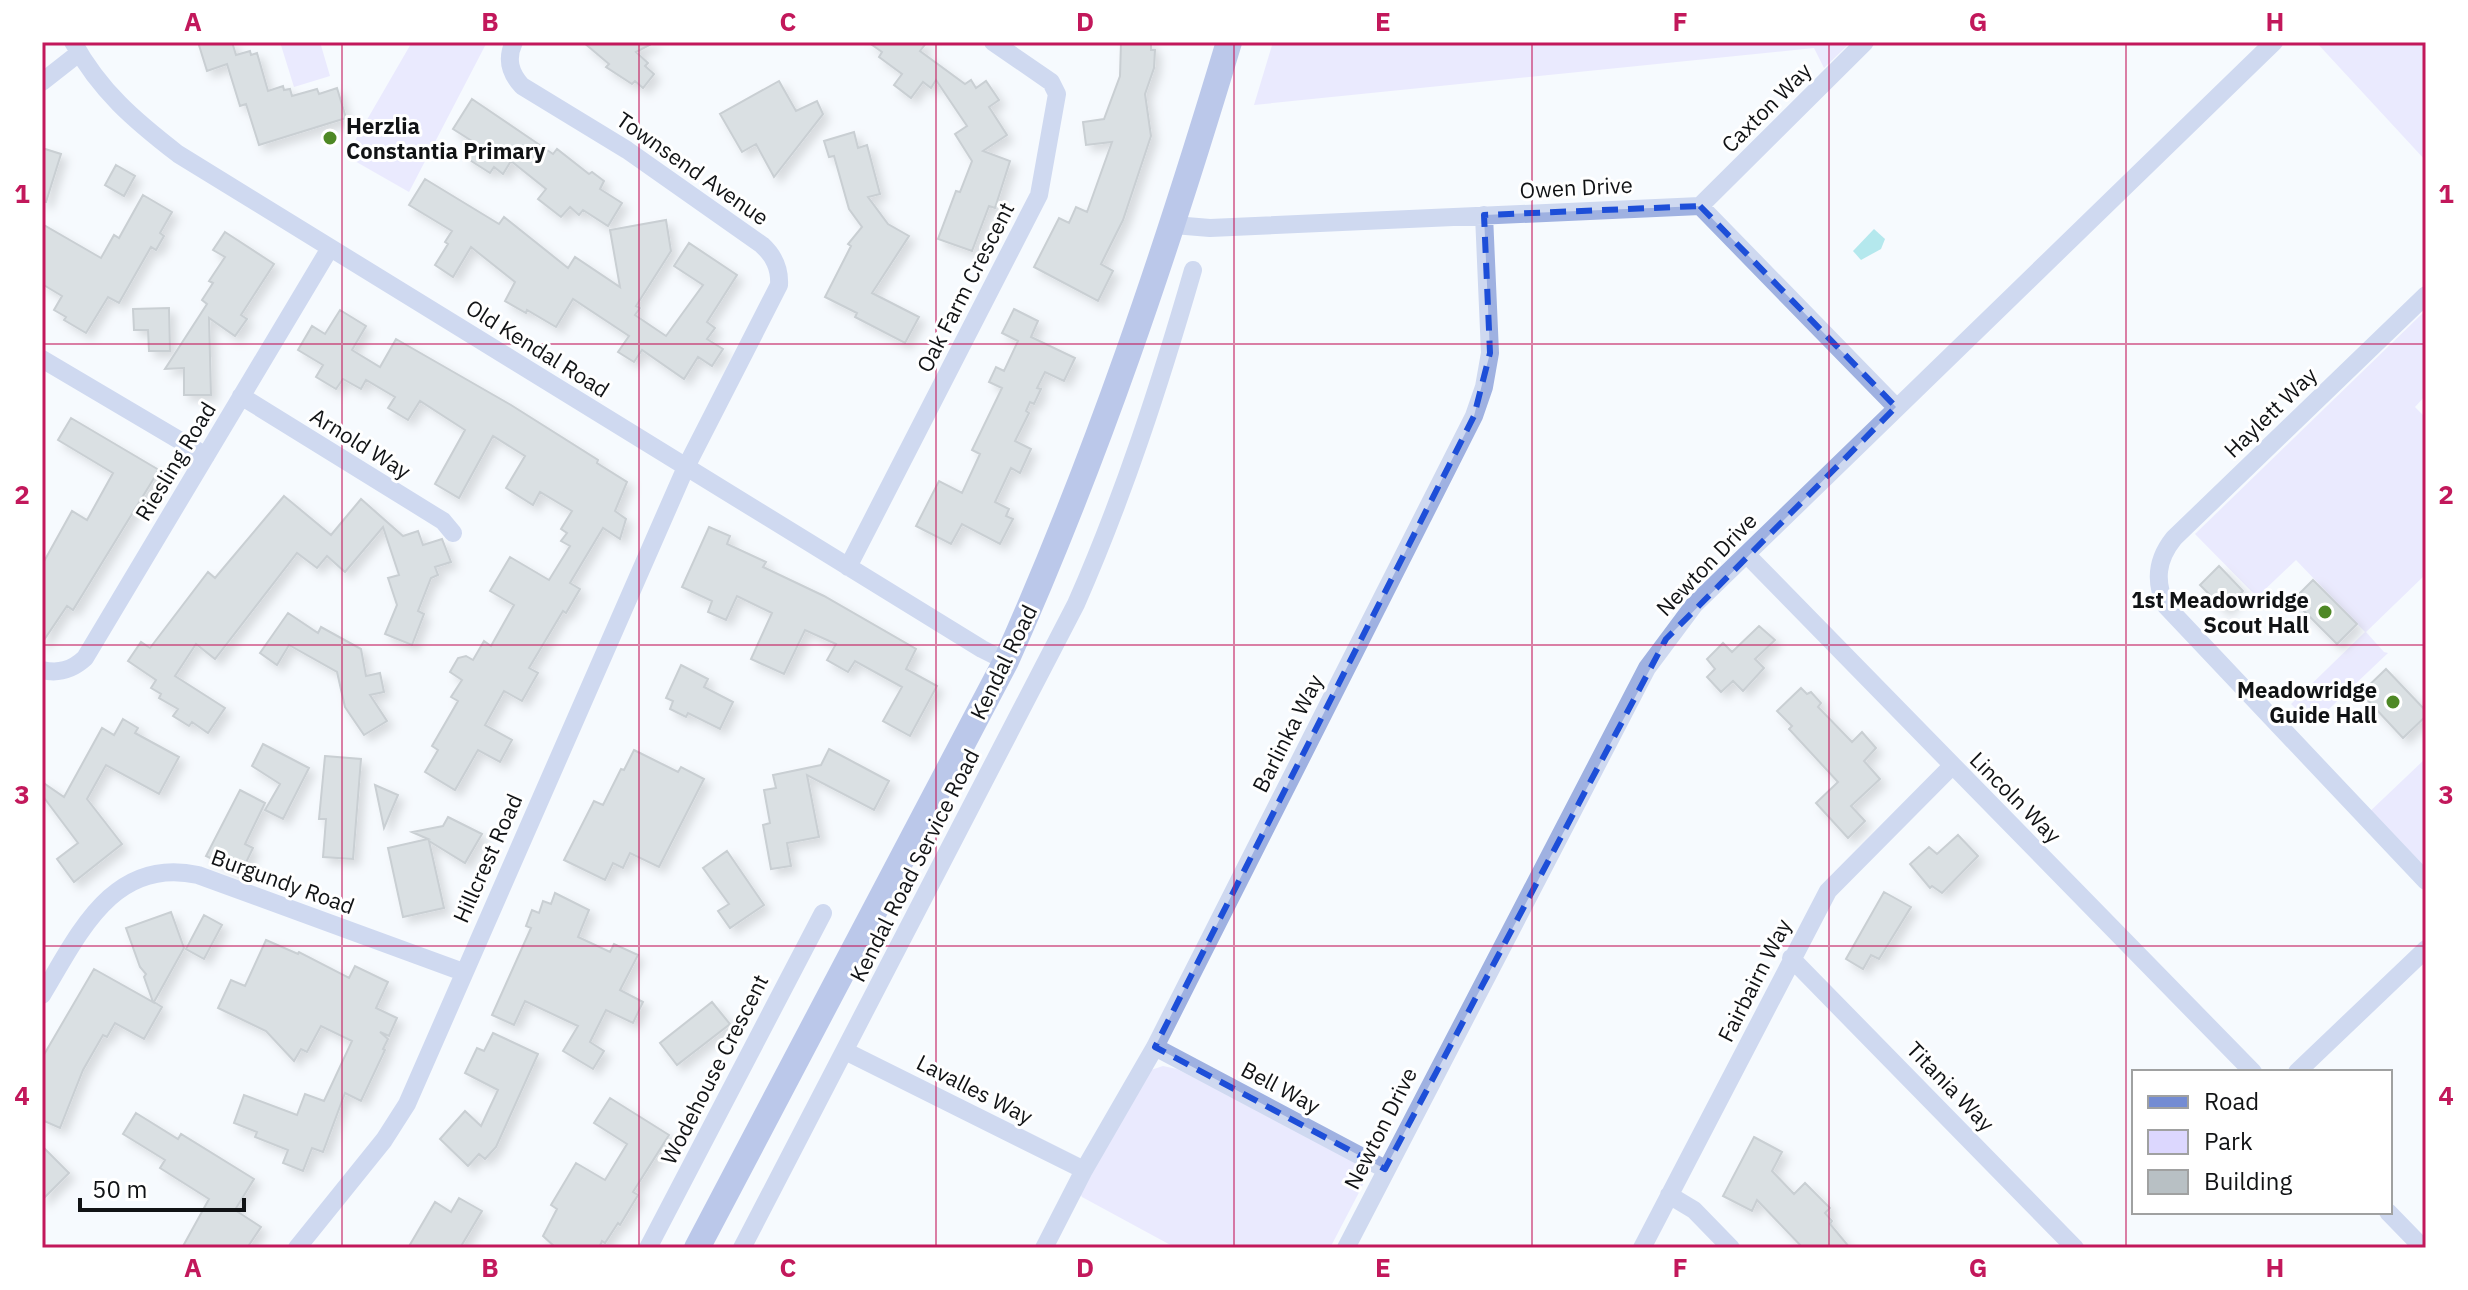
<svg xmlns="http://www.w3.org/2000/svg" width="2468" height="1290" viewBox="0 0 2468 1290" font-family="'IBM Plex Sans',sans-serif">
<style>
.green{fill:#dcd7fe}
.water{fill:#64d2da}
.building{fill:#b8c0c4;stroke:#939b9f;stroke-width:2;filter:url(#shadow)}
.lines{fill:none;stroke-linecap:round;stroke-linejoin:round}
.street{stroke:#9fb1e1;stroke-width:18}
.secondary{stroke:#748cd3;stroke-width:26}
.marked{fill:none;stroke:#1d4ed8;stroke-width:6;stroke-dasharray:16 10;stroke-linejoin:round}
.grid{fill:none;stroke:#c2185b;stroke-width:2;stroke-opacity:0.55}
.poi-dot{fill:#4e8825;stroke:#fff;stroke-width:3}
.labels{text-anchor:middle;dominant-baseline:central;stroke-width:6;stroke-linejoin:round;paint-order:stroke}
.street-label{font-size:22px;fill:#111315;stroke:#fff}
.poi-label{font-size:22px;font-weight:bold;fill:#111315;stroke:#fff;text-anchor:end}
.neatline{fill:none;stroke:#c2185b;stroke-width:3}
.grid-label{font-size:26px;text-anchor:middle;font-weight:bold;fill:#c2185b}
</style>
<defs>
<filter id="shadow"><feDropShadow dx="6" dy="6" stdDeviation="4" flood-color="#0004"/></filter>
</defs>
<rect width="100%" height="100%" fill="#f6fafe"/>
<path class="green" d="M280,42H320L330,76L294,87Z
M412,42H487L409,192L346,156Z
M1273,42H1851L1824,68L1814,48L1254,105Z
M2316,42H2426V161Z
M2426,310V395L2415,407L2426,418V574L2366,632L2384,652L2388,653L2312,725L2291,704L2365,632L2296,560L2257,597L2195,534Z
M2426,758V881L2364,817Z
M1163,1066L1177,1069L1355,1160L1366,1170V1179L1330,1248H1176L1082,1197L1076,1186L1151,1070Z"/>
<path class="water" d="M1874,229L1885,239L1881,249L1861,260L1853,251Z"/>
<path class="building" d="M198,42H232L236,55L250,51L251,55L257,53L268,91L283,86L284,90L290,89L292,96L317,89L319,94L337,88L346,118L259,145L246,104L240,106L227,64L207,71Z
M583,42H655L636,52L648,63L645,66L654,74L643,88L635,81L632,84L606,67L609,64Z
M868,42H927L920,51L965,84L971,80L976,88L986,81L999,100L989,107L1007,135L983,151L1010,161L995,208L989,206L972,251L938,239L956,191L960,192L972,161L955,134L967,126L936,80L931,88L923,82L911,98L894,85L902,74L879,57L882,52Z
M1121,42H1151V50H1155L1154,68L1145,94L1151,136L1123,220L1101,264L1113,271L1098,301L1034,267L1059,218L1069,223L1076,207L1087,212L1112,142L1086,145L1083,122L1104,119L1120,76Z
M779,81L796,111L817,101L823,114L774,177L756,144L742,152L720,114Z
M472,99L553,154L557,149L589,174L592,172L604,181L600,189L622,203L608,226L583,210L579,215L570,207L561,217L538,199L546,189L511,161L503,174L494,167L490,173L465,157L475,143L453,129Z
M854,132L858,148L867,145L880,194L868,197L888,224L909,236L872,293L919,317L905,343L855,317L857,313L825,297L851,246L848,244L862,227L849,209L834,156L829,157L824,141Z
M42,148L61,154L46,202L42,201Z
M116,165L135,176L124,196L105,185Z
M425,179L499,224L504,217L568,268L575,257L620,287L610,230L666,220L671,251L636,306L640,308L635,315L666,336L703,285L674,266L689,243L737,275L707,322L715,328L707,339L723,349L712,366L698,357L684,379L642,350L634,362L618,352L629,336L573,299L556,327L527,310L526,313L505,301L515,282L471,247L453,277L435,265L448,244L445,242L452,231L409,205Z
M143,195L172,212L160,233L164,236L156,250L151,247L119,303L108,297L86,333L64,320L66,317L54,310L62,296L42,284V224L101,258L114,235L119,238Z
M225,232L274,264L241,315L247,319L235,336L209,318L211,395H184V368L165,369L207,304L202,300L213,283L209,281L225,257L213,250Z
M169,308L170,351H149L148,330H134L133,309Z
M1014,309L1038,321L1031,337L1075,358L1064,381L1045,372L1037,388L1041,389L1034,404L1030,402L1026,411L1029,413L1015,441L1031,449L1020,473L1011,468L995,502L1009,509L1006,516L1013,519L1000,544L962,524L951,544L916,526L939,481L962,493L980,454L972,450L1002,388L989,382L996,367L1004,371L1018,341L1002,333Z
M340,310L366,326L352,350L380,367L396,339L511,405L598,460L597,463L627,482L615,511L626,519L620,539L603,528L570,583L580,589L566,613L563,611L529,668L538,673L522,701L504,691L485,725L512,740L500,762L478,750L455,790L425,772L438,750L432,746L458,701L451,697L462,680L450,672L458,658L466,656L473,660L484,641L491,646L514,605L490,591L510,557L549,580L570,546L561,541L567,533L561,529L572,511L540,492L533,505L506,488L525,456L493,436L459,498L435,484L465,430L420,401L408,420L388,408L395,397L366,380L361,389L343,379L336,389L316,377L323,365L298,350L312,326L325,334Z
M71,418L159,470L73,610L67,606L42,643V565L72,511L87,520L113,473L58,440Z
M284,496L331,535L361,499L403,536L418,531L423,545L442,539L451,562L435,567L438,575L431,578L418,611L424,614L412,645L385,634L397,605L388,578L399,575L383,527L345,572L327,556L317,568L297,553L215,659L196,644L175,676L225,708L208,733L192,722L189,726L173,716L178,709L159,698L161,694L151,688L156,680L128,661L141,642L150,648L208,572L215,578Z
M709,527L730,536L727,544L766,562L763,567L824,596L916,649L906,669L937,686L910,736L883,721L902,687L855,661L848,672L827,660L836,644L805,630L784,674L751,659L772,613L737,596L726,620L708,612L712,601L682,587Z
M2219,566L2243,591L2225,610L2200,585Z
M2313,580L2357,624L2337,644L2293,600Z
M288,613L318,633L321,627L361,649L366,676L380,673L384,692L370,695L387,721L364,735L345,707L337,672L289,645L277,665L260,653Z
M1759,626L1775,640L1755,659L1764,668L1743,691L1733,681L1721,692L1707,677L1715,669L1707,659L1723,643L1732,652Z
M681,665L708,679L704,687L733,702L720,729L688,713L686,717L670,709L673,701L666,698Z
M2386,669L2426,711V716L2403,738L2361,693Z
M1801,688L1807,694L1811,692L1821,703L1818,707L1852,742L1862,732L1876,748L1864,761L1880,779L1851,806L1865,821L1848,838L1816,803L1838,782L1789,729L1792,726L1777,711Z
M123,719L138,728L135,733L179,757L159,794L106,765L87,799L122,844L74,882L57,859L78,843L42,795V782L64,797L102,728L114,735Z
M263,744L309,768L283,819L265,810L280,784L252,766Z
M829,749L889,781L874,810L807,775L819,837L787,843L791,866L771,869L763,825L770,823L764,790L776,788L773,775L821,765Z
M634,750L678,772L681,767L704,779L659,867L630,853L623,868L613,863L605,880L564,860L594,801L603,805L621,769L624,770Z
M325,756L361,759L353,859L323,857L326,819H319Z
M375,785L398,795L384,828Z
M240,790L265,803L245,844L253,848L241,873L206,856Z
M448,817L482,834L465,863L429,841L444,908L403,917L388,848L428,839L412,832L443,826Z
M1958,835L1978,856L1942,893L1932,886L1930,888L1910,864L1929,847L1937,854Z
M727,851L764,905L730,928L718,911L729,904L703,868Z
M1884,892L1911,907L1879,959L1871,955L1863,969L1846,959Z
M555,893L589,910L578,937L610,952L614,944L638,955L620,990L643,1002L633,1023L606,1010L590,1042L604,1051L593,1069L563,1051L578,1026L525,1001L514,1025L492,1015L531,928L526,926L532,910L539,913L543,901L551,904Z
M171,912L184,948L154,1002L162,1007L144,1039L115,1023L107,1037L103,1035L83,1070L60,1128L42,1120V1058L94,969L153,1002L144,977L146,974L140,967L126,928Z
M204,915L222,925L204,959L186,949Z
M266,940L298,954L299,952L349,978L355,966L388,982L376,1008L397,1018L389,1036L380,1032L388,1039L383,1049L385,1050L361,1101L345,1093L323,1152L312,1148L303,1171L283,1163L288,1150L255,1137L257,1132L234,1123L244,1095L297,1115L305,1094L324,1101L352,1041L321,1026L307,1052L301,1049L294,1061L266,1031L218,1008L231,980L245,986Z
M712,1002L730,1024L677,1065L660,1043Z
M493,1033L538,1054L496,1147L485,1159L479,1154L468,1166L440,1139L465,1111L481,1126L498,1090L465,1073L477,1048L484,1051Z
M610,1098L669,1135L633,1192L638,1195L620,1225L618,1223L605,1243L602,1241L599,1248H556L543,1236L557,1209L551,1205L576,1163L605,1180L627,1144L594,1123Z
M136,1113L178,1139L181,1134L254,1179L235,1210L261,1227L247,1248H182L209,1199L160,1168L165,1160L123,1134Z
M1754,1137L1782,1152L1772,1171L1794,1194L1805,1183L1830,1208L1825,1213L1832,1221L1830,1224L1850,1248H1803L1757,1200L1752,1211L1723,1196Z
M42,1146L69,1173L42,1200Z
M459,1198L482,1211L460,1248H408L435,1202L451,1212Z"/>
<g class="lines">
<path class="street" d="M73,42C100,91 134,120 178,154L982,649L1006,661
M42,82L79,53
M1700,206L1865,42
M1174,225L1210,228L1700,206L1896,407
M2426,295L2174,538C2157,559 2154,581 2166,606L2426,881
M42,359L206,456
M241,396L443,521L453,533
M1747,555L2253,1072
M848,567L1039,195L1057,94L1051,82L993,42
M42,670C59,674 72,670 85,658L330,248
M1791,958L2075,1248
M42,995C78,936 112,856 198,875L463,972
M1155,1047L1385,1169
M845,1051L1084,1170
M2297,1072L2426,949
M1669,1195L1694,1210L1731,1248
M2388,1212L2423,1248
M297,1248L384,1140L407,1104L686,467L779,285C780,268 774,256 762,245L627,150L522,86C510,73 506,59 514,42
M648,1248L823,913
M742,1248L1076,604C1124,495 1160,384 1193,270
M1044,1248L1084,1170L1155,1047L1474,416L1484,387L1490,353L1484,215
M1346,1248L1647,668L1694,605L2274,42
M1642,1248L1828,891L1952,766"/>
<path class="secondary" d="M697,1248L1006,661C1097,457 1165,255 1229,42"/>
</g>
<path d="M0 0H2468V1290H0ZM1700,206L1896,407L1666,639L1385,1169L1155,1047L1474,416L1490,353L1484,215Z" fill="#f6fafe" fill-opacity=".55" fill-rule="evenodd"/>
<path class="marked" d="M1700,206L1896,407L1666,639L1385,1169L1155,1047L1474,416L1490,353L1484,215Z"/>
<path class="grid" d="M342,42V1248M639,42V1248M936,42V1248M1234,42V1248M1532,42V1248M1829,42V1248M2126,42V1248M42,344H2426M42,645H2426M42,946H2426"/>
<g class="poi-dot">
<circle cx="330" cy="138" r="8"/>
<circle cx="2325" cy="612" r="8"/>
<circle cx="2393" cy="702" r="8"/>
</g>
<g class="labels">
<g class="street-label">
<text transform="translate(1766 107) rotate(-45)">Caxton Way</text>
<text transform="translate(693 168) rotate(35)">Townsend Avenue</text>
<text transform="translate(1576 187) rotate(-3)">Owen Drive</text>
<text transform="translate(965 287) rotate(-63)">Oak Farm Crescent</text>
<text transform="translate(538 348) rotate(32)">Old Kendal Road</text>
<text transform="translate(2270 412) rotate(-44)">Haylett Way</text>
<text transform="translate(361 443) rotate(32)">Arnold Way</text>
<text transform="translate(175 461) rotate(-59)">Riesling Road</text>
<text transform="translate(1706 564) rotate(-46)">Newton Drive</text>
<text transform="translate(1003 662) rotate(-64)">Kendal Road</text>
<text transform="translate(1287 733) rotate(-63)">Barlinka Way</text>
<text transform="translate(2016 797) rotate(45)">Lincoln Way</text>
<text transform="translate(487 858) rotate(-66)">Hillcrest Road</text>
<text transform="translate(914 865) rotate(-63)">Kendal Road Service Road</text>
<text transform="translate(283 881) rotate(20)">Burgundy Road</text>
<text transform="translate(1754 980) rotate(-63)">Fairbairn Way</text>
<text transform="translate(714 1069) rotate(-63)">Wodehouse Crescent</text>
<text transform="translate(1951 1086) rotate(46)">Titania Way</text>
<text transform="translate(1281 1087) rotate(28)">Bell Way</text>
<text transform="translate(975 1089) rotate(27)">Lavalles Way</text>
<text transform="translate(1380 1128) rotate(-63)">Newton Drive</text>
</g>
<g class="poi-label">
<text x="346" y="125" text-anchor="start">Herzlia<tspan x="346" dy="25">Constantia Primary</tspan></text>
<text x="2309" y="599">1st Meadowridge<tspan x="2309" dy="25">Scout Hall</tspan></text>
<text x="2377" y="689">Meadowridge<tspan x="2377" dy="25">Guide Hall</tspan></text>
</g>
</g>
<rect width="2468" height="1290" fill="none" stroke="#ffffff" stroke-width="88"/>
<rect x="2132" y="1070" width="260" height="144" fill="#ffffff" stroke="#a0a1a1" stroke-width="2"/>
<rect x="2148" y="1096" width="40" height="12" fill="#748cd3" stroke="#a0a1a1" stroke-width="2"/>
<text x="2204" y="1110" font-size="24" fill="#111315">Road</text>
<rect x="2148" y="1130" width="40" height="24" fill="#dcd7fe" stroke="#a0a1a1" stroke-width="2"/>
<text x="2204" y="1150" font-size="24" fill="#111315">Park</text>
<rect x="2148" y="1170" width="40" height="24" fill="#b8c0c4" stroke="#a0a1a1" stroke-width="2"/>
<text x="2204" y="1190" font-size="24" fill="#111315">Building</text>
<path d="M80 1198v12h164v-12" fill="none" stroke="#111315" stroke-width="4"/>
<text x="92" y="1198" font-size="24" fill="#111315" stroke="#ffffff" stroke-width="6" paint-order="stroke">50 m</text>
<rect x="44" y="44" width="2380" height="1202" class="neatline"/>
<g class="grid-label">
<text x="193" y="31">A</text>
<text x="490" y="31">B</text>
<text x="788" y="31">C</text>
<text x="1085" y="31">D</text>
<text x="1383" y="31">E</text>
<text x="1680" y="31">F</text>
<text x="1978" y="31">G</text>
<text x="2275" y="31">H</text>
<text x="22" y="203">1</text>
<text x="2446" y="203">1</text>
<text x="22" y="504">2</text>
<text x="2446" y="504">2</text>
<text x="22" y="804">3</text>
<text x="2446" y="804">3</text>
<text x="22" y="1105">4</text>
<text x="2446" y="1105">4</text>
<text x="193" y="1277">A</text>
<text x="490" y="1277">B</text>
<text x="788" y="1277">C</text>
<text x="1085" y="1277">D</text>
<text x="1383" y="1277">E</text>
<text x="1680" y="1277">F</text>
<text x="1978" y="1277">G</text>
<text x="2275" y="1277">H</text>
</g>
</svg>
